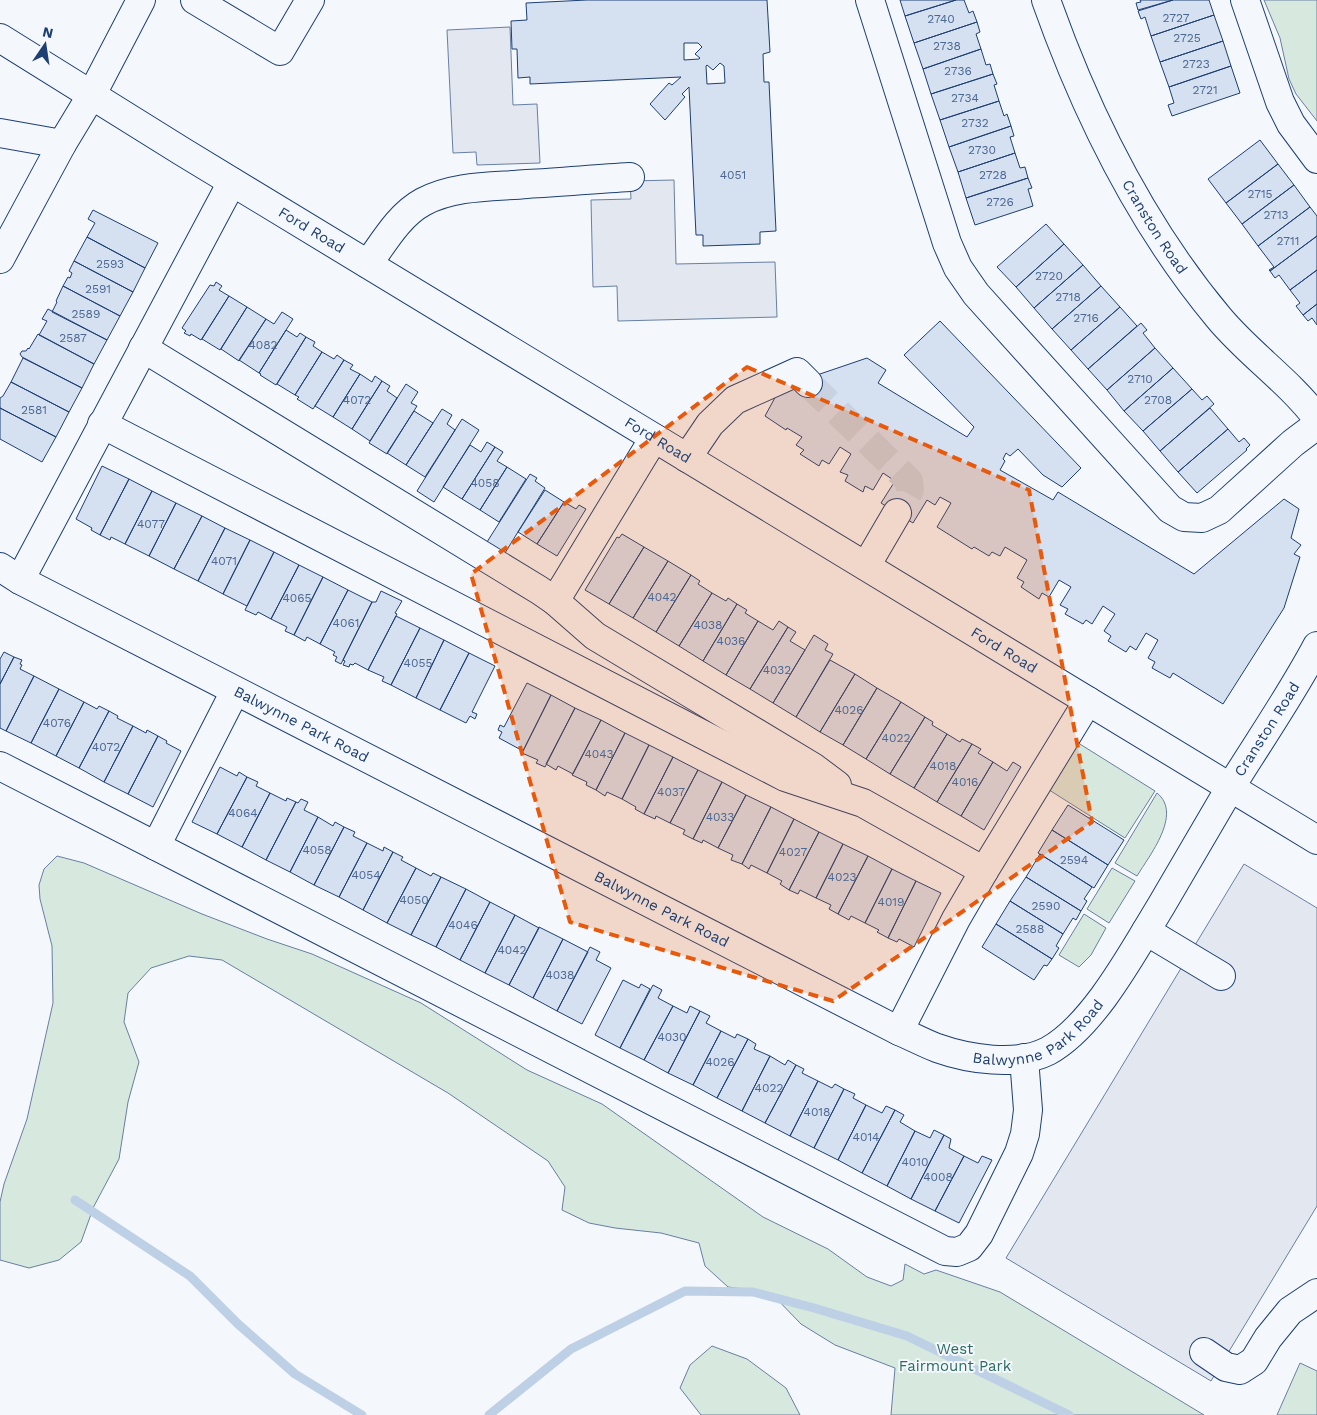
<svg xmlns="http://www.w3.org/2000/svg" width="1317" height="1415" viewBox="0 0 1317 1415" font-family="'Work Sans',sans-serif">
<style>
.green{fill:#d7e8df;stroke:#687fa3}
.parking{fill:#e3e8f0;stroke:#687fa3}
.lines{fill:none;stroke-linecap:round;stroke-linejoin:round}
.stream{stroke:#bed0e5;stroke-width:9}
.building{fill:#d5e0f0;stroke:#1d3f73;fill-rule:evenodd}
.minor-tunnel{stroke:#c9d2e0;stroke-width:28;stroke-dasharray:28 14;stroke-linecap:butt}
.minor-casing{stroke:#1d3f73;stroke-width:30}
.major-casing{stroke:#1d3f73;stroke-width:30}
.minor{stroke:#f4f7fb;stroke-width:28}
.major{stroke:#f4f7fb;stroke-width:28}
.marked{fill:#e8590c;fill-opacity:0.2;stroke:#e8590c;stroke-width:4;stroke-dasharray:10 6;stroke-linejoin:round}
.labels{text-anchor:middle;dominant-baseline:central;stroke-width:4;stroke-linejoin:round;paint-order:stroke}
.number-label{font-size:12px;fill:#4b6792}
.street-label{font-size:15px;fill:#1d3f73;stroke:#f4f7fb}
.park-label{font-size:15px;fill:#2c6c60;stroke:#f4f7fb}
</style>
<rect width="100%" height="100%" fill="#f4f7fb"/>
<path class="green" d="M1264,0H1317V121L1296,94L1289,79L1280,38Z
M1075,741L1155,791L1125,838L1046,788Z
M1157,793C1183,814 1149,856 1137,876L1115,863Z
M57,856L84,863L202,914L267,939L312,954L421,1003L527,1070L602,1104L763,1217L828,1249L867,1277L891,1286L903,1280L905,1264L924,1274L936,1270L1000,1292L1204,1415H891L895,1368L835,1345L801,1324L771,1293L728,1287L705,1266L699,1243L661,1233L615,1228L589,1223L562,1210L565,1187L548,1161L448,1093L222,960L189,956L151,968L128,993L124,1022L139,1062L128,1102L119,1159L94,1206L81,1242L59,1260L29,1268L0,1260V1202L4,1184L27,1119L53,1003L52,946L40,899L39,885L44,869Z
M1112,868L1135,881L1109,923L1087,909Z
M1084,914L1106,928L1091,955L1079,967L1059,955Z
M712,1346L747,1359L786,1388L800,1415H701L680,1388L690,1365Z
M1300,1363L1317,1371V1415H1277Z"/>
<path class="parking" d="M510,27L513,105L537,104L540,163L477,165L476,152L453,153L447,30Z
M674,180L676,264L775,262L777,317L618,321L617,286L593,287L591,200L631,199L630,181Z
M1244,864L1317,908V1206L1211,1381L1006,1258Z"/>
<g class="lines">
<path class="stream" d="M75,1200L190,1276L238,1324L295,1374L362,1415
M489,1415L571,1349L685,1291L753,1292L814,1308L907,1336L1069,1415"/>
</g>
<path class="building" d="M587,0H767L770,52L763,54L764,82H769L776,231L760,232V244L703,246V235H696L689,87L682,94L685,97L665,120L650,104L669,83L672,85L681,77L530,84V77L518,78L517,49H512L511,21L527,20L526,3ZM684,43H698L702,47L695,54L700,58L699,59L684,60ZM720,63L724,66L725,83L707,84L706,66L707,65L713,70Z
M900,0H956L905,16Z
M956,0H964L969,13L973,11L977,22L914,43L905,16Z
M1140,0H1173L1138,10L1136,3L1141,2Z
M1173,0H1209L1214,15L1151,36L1145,17L1141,19L1138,11Z
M1214,15L1223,41L1160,62L1151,36Z
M977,22L980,32L976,34L981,49L923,69L914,43Z
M1223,41L1231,66L1169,87L1160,62Z
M981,49L986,65L990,64L993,74L931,94L923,69Z
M1231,66L1240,93L1172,116L1168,105L1174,103L1169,87Z
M993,74L997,84L994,85L999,101L940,120L931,94Z
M999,101L1004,116L1007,114L1011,126L949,147L940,120Z
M1011,126L1014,136L1010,137L1015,153L958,172L949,147Z
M1260,140L1278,164L1226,203L1208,179Z
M1015,153L1020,168L1025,167L1028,178L966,198L958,172Z
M1278,164L1294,185L1242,224L1226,203Z
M1028,178L1032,188L1028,189L1033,206L975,225L966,198Z
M1294,185L1310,207L1258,246L1242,224Z
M1310,207L1317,216V236L1270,271L1269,270L1274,267L1258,246Z
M93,210L158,243L145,268L87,237L95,223L88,219Z
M1046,224L1064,244L1016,287L997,267Z
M1317,236V270L1290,290L1279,275L1275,278L1270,271Z
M87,237L145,268L133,292L74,261Z
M1064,244L1083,265L1034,308L1016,287Z
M74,261L133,292L120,316L63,286L68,277L70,278L72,273L69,271Z
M1083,265L1101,286L1052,329L1034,308Z
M1317,270V304L1303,315L1296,306L1300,303L1290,290Z
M216,282L222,286L219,290L229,296L201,340L191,334L190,336L184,333L186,331L182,328L210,285L214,286Z
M63,286L120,316L107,340L52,312L57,302L56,301Z
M1101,286L1120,307L1071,350L1052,329Z
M229,296L247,307L220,350L202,339Z
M1317,304V325L1312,318L1308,321L1303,315Z
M247,307L266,319L239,361L221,349Z
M1120,307L1137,326L1088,369L1071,350Z
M48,309L107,340L94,364L39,335L47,321L42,319Z
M282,312L293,319L259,373L239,360L266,319L274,324Z
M940,321L1081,468L1062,487L1043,475L1018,449L1010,456L1006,453L1003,459L1005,461L1000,470L1053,500L1058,492L1194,574L1284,499L1299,509L1291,538L1301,545L1294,554L1300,557L1284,608L1223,704L1173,673L1170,678L1152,668L1155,662L1148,658L1158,640L1146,633L1136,650L1130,646L1126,652L1108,641L1111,636L1104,631L1115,614L1103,606L1092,624L1086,620L1083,624L1065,614L1068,609L1060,605L1071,587L1059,580L1049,597L1042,593L1039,599L1021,587L1024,582L1017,578L1027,560L1005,547L1000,556L992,552L989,556L974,547L972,549L937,527L951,503L940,497L935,505L927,500L913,523L881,503L895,481L883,473L873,490L865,486L863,492L845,481L848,475L840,472L851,454L840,447L829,464L822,460L819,466L800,454L804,450L796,445L802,437L787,428L786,430L765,416L778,392L817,375L867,358L886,370L878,383L967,437L974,427L904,355Z
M1141,323L1147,330L1143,333L1155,348L1107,390L1088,369Z
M286,330L297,337L300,333L306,337L276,385L260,375L261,374L259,373Z
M38,334L94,364L82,388L22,357L20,354L22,351H26L28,348L29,349Z
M306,337L315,342L313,346L322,352L295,395L277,384Z
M1155,348L1173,368L1124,411L1107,390Z
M322,352L334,359L337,355L344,360L313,409L297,399L299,397L295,395Z
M23,358L82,388L69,412L11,382Z
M344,360L353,365L350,369L360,374L333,417L315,406Z
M1173,368L1192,389L1143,431L1124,411Z
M360,374L372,382L375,376L382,381L352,429L333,417Z
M382,381L390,386L387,391L397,398L370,441L352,429Z
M11,382L69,412L56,437L0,408V398L3,396Z
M406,384L418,392L411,403L417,406L387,454L369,443Z
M1192,389L1202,400L1207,396L1214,404L1160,451L1143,431Z
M0,408L56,437L42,462L0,439Z
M1210,408L1228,429L1178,472L1160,451Z
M442,409L452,415L447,424L455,430L425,477L406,465Z
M414,411L433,423L406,465L387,453Z
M462,419L479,430L434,502L417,491Z
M1228,429L1239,442L1244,438L1250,445L1246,449L1247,450L1197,493L1178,472Z
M487,442L495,447L462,499L443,487L470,445L481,452Z
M495,447L503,452L497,461L507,467L480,510L462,499Z
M102,466L129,479L100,535L91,530L92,528L76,519Z
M507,467L526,479L499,522L480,510Z
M530,474L537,478L535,481L545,488L505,553L487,542Z
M129,479L152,491L125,544L111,537L110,540L100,535Z
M545,490L564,502L537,544L518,532Z
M152,491L176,503L149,556L125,544Z
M564,502L576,509L579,505L586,509L557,556L537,544Z
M176,503L202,516L174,569L149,556Z
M202,516L225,528L198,581L174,569Z
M225,528L250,540L223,594L198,581Z
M622,534L644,547L609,604L585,590L617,537L619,538Z
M250,540L274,552L247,606L223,594Z
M644,547L668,561L633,618L609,604Z
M274,552L299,565L271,619L258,612L256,615L245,610Z
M668,561L691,575L656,632L633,618Z
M299,565L323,577L294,635L285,631L287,627L271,619Z
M691,575L700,581L698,584L712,593L679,646L656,632Z
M323,577L348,590L320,644L307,637L305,641L294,635Z
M348,590L372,602L341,664L335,661L337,657L333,655L335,652L320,644Z
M381,591L402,601L395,613L397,614L368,670L355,663L353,665L350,664L349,667L343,665L345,661L343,660L372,602H376Z
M712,593L726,601L728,598L737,604L703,661L679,646Z
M737,604L747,610L745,613L758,621L726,675L703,661Z
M396,616L420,628L391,685L382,681L384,677L368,670Z
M758,621L773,630L779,621L788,627L750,689L726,675Z
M788,627L796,632L790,641L805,650L773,703L750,689Z
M420,628L444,640L416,698L391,685Z
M814,635L828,644L825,650L833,654L796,717L773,703Z
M444,640L469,653L440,710L416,698Z
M4,652L14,657L0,684V659Z
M469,653L495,666L472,712L477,714L475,719L470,716L466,723L440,710Z
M14,657L22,660L20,664L22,665L20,669L34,676L6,731L0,728V684Z
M830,660L855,674L820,732L796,717Z
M855,674L877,688L843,745L820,732Z
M34,676L59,689L31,743L6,731Z
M527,683L551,695L523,751L499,738L502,732L498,730L500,725L504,727Z
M877,688L901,702L866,759L843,745Z
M59,689L84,702L56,756L31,743Z
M551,695L575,708L545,767L536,763L538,760L522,753Z
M84,702L97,709L99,706L109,711L79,768L56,756Z
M901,702L925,717L890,774L866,759Z
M575,708L601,720L573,774L558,766L556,770L546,764Z
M109,711L118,716L117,718L133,726L104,782L79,768Z
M925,717L933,722L932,725L947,734L914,788L890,774Z
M601,720L625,733L596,790L586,785L587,782L572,775Z
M133,726L146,733L147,730L158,736L128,794L104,782Z
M625,733L649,745L622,799L607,792L605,796L596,790Z
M947,734L960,742L962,739L972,744L937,802L914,788Z
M158,736L167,741L166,743L181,751L153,807L128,794Z
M972,744L981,749L978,753L993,762L961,816L937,802Z
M649,745L673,757L644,814L635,809L636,807L622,799Z
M673,757L698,770L670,823L656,816L655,819L644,814Z
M993,762L1007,771L1013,762L1021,767L984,830L961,816Z
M220,767L237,776L239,772L247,777L217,834L192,822Z
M698,770L722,782L693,839L683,834L685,830L670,823Z
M247,777L258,782L256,786L270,793L242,847L217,834Z
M722,782L746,795L718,848L703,840L702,843L693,839Z
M270,793L286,801L287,798L296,802L266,860L242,847Z
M746,795L771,807L742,864L731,860L733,855L718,848Z
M301,799L308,802L304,810L318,817L290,872L266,860L296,802L298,803Z
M1068,805L1124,840L1108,865L1052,830Z
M771,807L794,819L767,873L751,865L749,869L742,864Z
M318,817L333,826L335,822L344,827L314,885L290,872Z
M794,819L819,832L789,890L780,884L782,881L767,873Z
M344,827L355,832L353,836L367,843L339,897L314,885Z
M1052,830L1108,865L1094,888L1038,853Z
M819,832L843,844L816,898L800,890L798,894L789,890Z
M367,843L383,851L384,847L393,852L363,910L339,897Z
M843,844L868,856L838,914L829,909L831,905L816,898Z
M393,852L403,857L401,860L416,868L387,923L363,910Z
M1040,854L1092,887L1084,899L1087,901L1081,911L1026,877Z
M868,856L892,869L865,923L851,916L849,920L838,914Z
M416,868L431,876L433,873L441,877L411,935L387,923Z
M892,869L916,881L888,938L877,932L879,930L865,923Z
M441,877L466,889L436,947L411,935Z
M1026,877L1081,911L1076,920L1073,918L1063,934L1010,901Z
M916,881L941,893L914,947L899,939L897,942L888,938Z
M466,889L490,902L460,960L436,947Z
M1010,901L1063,934L1056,946L1059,948L1052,959L996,924Z
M490,902L515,915L485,973L460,960Z
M515,915L539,928L509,985L485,973Z
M996,924L1052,959L1047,966L1044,965L1034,980L982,947Z
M539,927L563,939L533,998L509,985Z
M563,939L588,952L557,1011L533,998Z
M590,947L600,952L596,960L611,968L582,1024L557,1011Z
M623,980L639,988L641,984L650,989L620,1048L595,1035Z
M653,985L662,990L658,998L673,1006L644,1060L620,1048Z
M673,1006L687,1013L690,1006L700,1011L668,1073L644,1060Z
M700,1011L710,1016L706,1023L721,1031L693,1085L668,1073Z
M721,1031L735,1038L737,1034L748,1039L717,1098L693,1085Z
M748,1039L756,1044L754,1049L770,1056L742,1111L717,1098Z
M770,1056L785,1065L788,1060L796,1065L765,1123L742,1111Z
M796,1065L804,1069L802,1073L818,1081L790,1136L765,1123Z
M818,1081L832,1088L835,1084L844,1089L814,1148L790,1136Z
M844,1089L855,1094L853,1098L866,1105L838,1160L814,1148Z
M866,1105L882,1113L886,1106L895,1110L862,1173L838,1160Z
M895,1110L904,1115L900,1122L915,1131L887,1186L862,1173Z
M934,1130L944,1135L911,1199L887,1186L915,1131L930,1138Z
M944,1135L951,1139L949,1148L964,1156L935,1211L911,1199Z
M964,1156L978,1163L982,1156L992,1160L959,1223L935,1211Z"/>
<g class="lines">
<path class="minor-tunnel" d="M808,383L909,481L910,490L897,513"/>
<g class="minor-casing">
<g id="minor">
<path d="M195,0L280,51L310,0"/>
<path d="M870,0L947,243L958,268L976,294L1170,509L1184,517L1202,518L1219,510L1293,443L1317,425"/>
<path id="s1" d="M1046,0C1086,113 1142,226 1219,318C1249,354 1289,381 1317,418"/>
<path d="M1245,0L1280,102L1291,124L1317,159"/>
<path d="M0,133L62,144"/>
<path d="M0,259L62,144L91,96L141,0"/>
<path d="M368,264C384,242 399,215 423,202C455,185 493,187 527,184C562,182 596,179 630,177"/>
<path d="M143,348L539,590L555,601L595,636L813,767L837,785"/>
<path d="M102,424L785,777L863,803L984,871"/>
<path d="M687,458L710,424L735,400L797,372L808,383"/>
<path d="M866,566L897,513"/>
<path id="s2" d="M0,567L20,580L899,1031C911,1036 924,1043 937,1048C968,1059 1017,1067 1048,1051C1094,1026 1134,950 1161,906C1184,867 1207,827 1230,788C1259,741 1291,695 1317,646"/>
<path d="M20,580L232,182"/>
<path d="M555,601L654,438"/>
<path d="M0,766L945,1251L957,1252L969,1247L979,1234L1019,1153L1025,1134L1028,1110L1024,1058"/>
<path d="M156,846L235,691"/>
<path d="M1146,931L1221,976"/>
<path d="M899,1031L956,919L984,871L1088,701"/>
<path d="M1204,1352L1226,1367L1240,1370L1254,1361L1268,1338L1290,1311L1317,1293"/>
</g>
</g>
<g class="major-casing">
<g id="major">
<path id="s3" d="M0,38L183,152L1317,840"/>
</g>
</g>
<use href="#minor" class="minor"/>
<use href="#major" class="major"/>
</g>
<path class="marked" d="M747,367L1029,490L1092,822L833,1001L570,922L471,574Z"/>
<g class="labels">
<g class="number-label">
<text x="1176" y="18">2727</text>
<text x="941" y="19">2740</text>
<text x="1187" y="38">2725</text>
<text x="947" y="46">2738</text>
<text x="1196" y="64">2723</text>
<text x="958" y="71">2736</text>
<text x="1205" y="90">2721</text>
<text x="965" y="98">2734</text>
<text x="975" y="123">2732</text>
<text x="982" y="150">2730</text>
<text x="733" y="175">4051</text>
<text x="993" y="175">2728</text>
<text x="1260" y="194">2715</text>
<text x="1000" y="202">2726</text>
<text x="1276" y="215">2713</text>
<text x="1288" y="241">2711</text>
<text x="110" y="264">2593</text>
<text x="1049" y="276">2720</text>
<text x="98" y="289">2591</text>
<text x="1068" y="297">2718</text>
<text x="86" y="314">2589</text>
<text x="1086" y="318">2716</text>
<text x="73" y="338">2587</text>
<text x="263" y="345">4082</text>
<text x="1140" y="379">2710</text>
<text x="357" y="400">4072</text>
<text x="1158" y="400">2708</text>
<text x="34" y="410">2581</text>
<text x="485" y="483">4058</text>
<text x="151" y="524">4077</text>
<text x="224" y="561">4071</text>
<text x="662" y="597">4042</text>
<text x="297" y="598">4065</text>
<text x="346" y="623">4061</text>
<text x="708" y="625">4038</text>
<text x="731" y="641">4036</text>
<text x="418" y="663">4055</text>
<text x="777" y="670">4032</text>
<text x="849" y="710">4026</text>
<text x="57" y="723">4076</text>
<text x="896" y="738">4022</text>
<text x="106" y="747">4072</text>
<text x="599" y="754">4043</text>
<text x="943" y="766">4018</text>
<text x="965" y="782">4016</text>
<text x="671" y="792">4037</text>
<text x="243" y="813">4064</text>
<text x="720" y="817">4033</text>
<text x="317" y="850">4058</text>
<text x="793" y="852">4027</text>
<text x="1074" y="860">2594</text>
<text x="366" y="875">4054</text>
<text x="842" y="877">4023</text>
<text x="414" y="900">4050</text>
<text x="891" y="902">4019</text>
<text x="1046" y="906">2590</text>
<text x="463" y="925">4046</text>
<text x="1030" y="929">2588</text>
<text x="512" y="950">4042</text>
<text x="560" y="975">4038</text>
<text x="672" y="1037">4030</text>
<text x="720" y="1062">4026</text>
<text x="769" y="1088">4022</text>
<text x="817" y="1112">4018</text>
<text x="866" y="1137">4014</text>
<text x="915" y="1162">4010</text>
<text x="938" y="1177">4008</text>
</g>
<g class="street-label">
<text stroke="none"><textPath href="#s1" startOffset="252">Cranston Road</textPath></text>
<text stroke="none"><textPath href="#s3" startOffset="366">Ford Road</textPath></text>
<text stroke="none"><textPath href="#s3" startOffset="771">Ford Road</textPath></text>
<text stroke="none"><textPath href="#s3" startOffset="1176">Ford Road</textPath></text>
<text stroke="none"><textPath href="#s2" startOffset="340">Balwynne Park Road</textPath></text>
<text stroke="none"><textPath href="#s2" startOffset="1559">Cranston Road</textPath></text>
<text stroke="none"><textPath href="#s2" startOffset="745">Balwynne Park Road</textPath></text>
<text stroke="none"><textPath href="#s2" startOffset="1165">Balwynne Park Road</textPath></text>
</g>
<g class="park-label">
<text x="955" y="1349">West<tspan x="955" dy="17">Fairmount Park</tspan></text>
</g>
</g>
<g transform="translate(45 45) rotate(13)" stroke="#f4f7fb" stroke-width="4" paint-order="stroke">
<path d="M0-4L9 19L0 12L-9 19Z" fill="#1d3f73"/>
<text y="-8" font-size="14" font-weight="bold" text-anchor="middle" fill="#1d3f73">N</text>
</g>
</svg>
